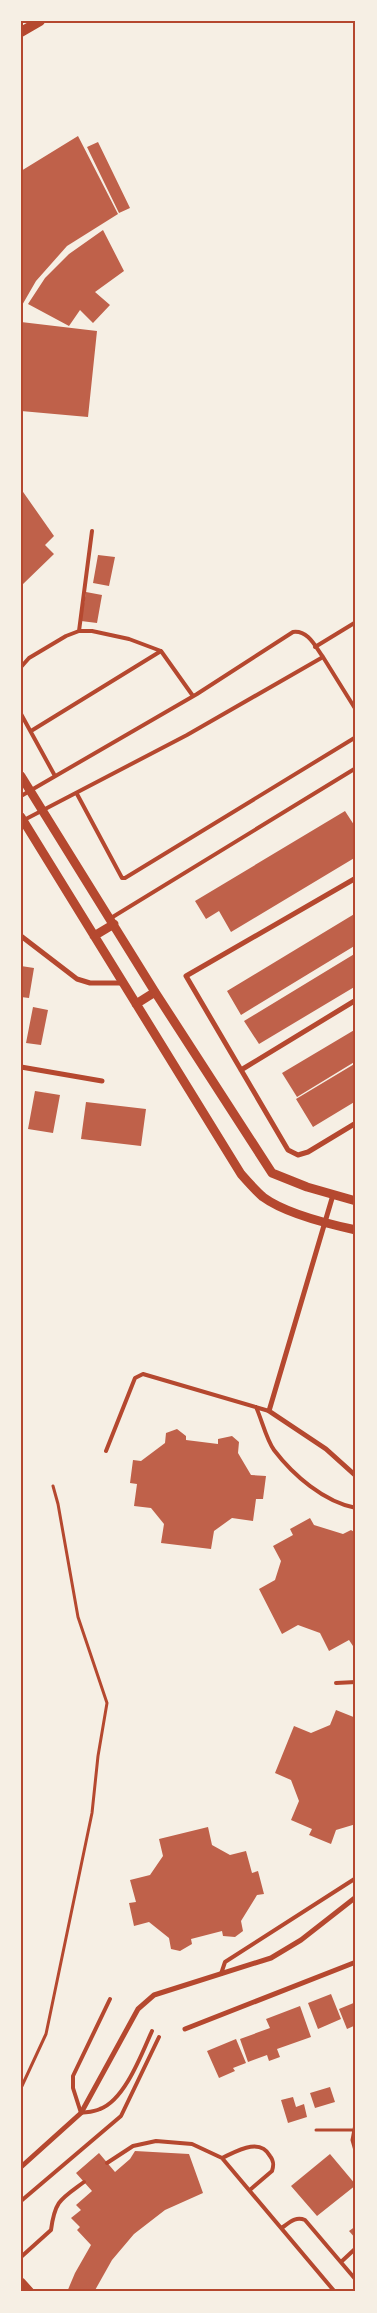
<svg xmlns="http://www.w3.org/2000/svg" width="377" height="2313" viewBox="0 0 377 2313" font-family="'Open Sans',sans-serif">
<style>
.building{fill:#bf614a}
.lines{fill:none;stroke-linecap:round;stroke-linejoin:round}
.path{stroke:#b5482f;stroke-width:3}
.service{stroke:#b5482f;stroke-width:4}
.minor{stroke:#b5482f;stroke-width:5}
.tertiary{stroke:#b5482f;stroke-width:9}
.secondary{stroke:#b5482f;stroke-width:10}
.neatline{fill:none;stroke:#b5482f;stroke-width:2}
</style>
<rect width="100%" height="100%" fill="#f6efe4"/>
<path class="building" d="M78,136L118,214L67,246L36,281L21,307V171Z
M98,142L130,208L119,213L87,147Z
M103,230L124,271L95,292L110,305L93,323L80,310L69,326L28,304L45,278L69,254Z
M21,322L97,331L88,417L21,411Z
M21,489L54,536L45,545L54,554L21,586Z
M98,555L115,557L109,586L93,583Z
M86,592L102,595L97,623L81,621Z
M345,811L356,828V857L231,932L219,911L206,919L195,901Z
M356,913V945L241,1015L227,991Z
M356,953V986L259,1044L244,1021Z
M21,966L34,968L29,998L21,997Z
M33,1007L48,1010L41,1045L26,1043Z
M356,1029V1061L297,1097L282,1073Z
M356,1063V1101L313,1127L296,1099Z
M35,1091L60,1095L53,1133L28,1129Z
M86,1102L146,1109L141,1146L81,1139Z
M177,1429L186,1436V1440L218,1444V1439L232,1436L239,1442L238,1453L251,1475L266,1476L263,1499H256L253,1521L232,1518L214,1531L211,1549L161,1543L164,1524L151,1508L134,1506L137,1484L130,1483L133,1460L141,1461L165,1443L166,1433Z
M310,1518L314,1525L343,1534L351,1530L356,1533V1645L353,1646L349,1640L329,1651L320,1633L298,1625L282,1634L259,1589L275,1580L281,1561L273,1546L293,1535L290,1529Z
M336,1710L356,1718V1824L336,1830L331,1844L309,1835L312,1829L291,1820L299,1801L291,1780L275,1773L294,1726L311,1733L330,1725Z
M208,1827L212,1845L230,1855L246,1851L252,1873L258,1871L264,1894L257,1895L241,1921L243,1931L235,1937L223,1936L222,1931L191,1939L192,1944L180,1951L171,1949L169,1938L149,1922L134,1926L129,1903L136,1902L130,1880L150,1875L163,1856L159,1839Z
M331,1994L341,2019L318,2029L308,2003Z
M356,2002V2025L347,2029L339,2009Z
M300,2006L311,2037L277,2049L280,2057L269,2061L267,2055L248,2062L240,2039L270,2028L266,2019Z
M236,2039L246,2063L233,2068L235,2071L219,2078L207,2051Z
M330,2087L335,2102L315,2108L310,2093Z
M293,2097L296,2107L304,2104L307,2117L288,2123L281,2100Z
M135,2151L189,2154L203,2193L165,2210L134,2234L112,2260L94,2292H67L75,2273L91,2245L77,2230L80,2227L71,2218L81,2210L76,2205L92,2191L76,2173L99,2153L115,2172L130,2159Z
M330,2154L356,2185L317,2216L291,2186Z
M356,2226V2239L349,2231Z"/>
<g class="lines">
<path class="path" d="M21,2088L46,2034L92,1813L98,1756L107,1703L78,1617L58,1504L53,1486
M356,2119L352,2140L356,2154
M316,2130H352"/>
<path class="service" d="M79,631L92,531
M315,647L356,622
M21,667L29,658L66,636L79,631H92L129,639L161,651L193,696
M21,714L55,776
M31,731L161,651
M77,794L122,878H125L356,737
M21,796L197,694L293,632C308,630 315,646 323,657
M24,820L187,735L323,657L356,710
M111,918L356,768
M256,1407C262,1420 266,1439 274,1450C293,1475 324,1502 356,1508
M106,1451L135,1378L143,1374L269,1411
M336,1683L356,1682
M221,1974L225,1962L356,1878
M110,1999L73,2076V2088L81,2113C87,2112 94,2112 100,2109C125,2100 142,2053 152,2031
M222,2158C237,2151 260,2137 270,2156C274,2161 274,2165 272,2171L251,2189
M107,2163L133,2146L156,2141L192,2144L222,2158L335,2292
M21,2201L121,2116L159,2037
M283,2227C290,2222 296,2216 305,2220L356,2280
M21,2257L51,2230C55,2200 61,2199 84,2182
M341,2262L356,2248"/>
<path class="minor" d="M356,878L186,976L288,1150L298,1155L308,1152L356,1123
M21,936L77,979L90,983H123
M21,1067L102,1081
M241,1070L356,1000
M333,1195L269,1411L326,1449L356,1476
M185,2029L356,1962
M21,2167L81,2113L138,2009L154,1995L271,1958L301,1940L356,1897"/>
<path class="tertiary" d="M21,776L155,992L272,1173L307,1187L356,1201
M21,817L241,1174C248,1182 255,1190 263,1197C286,1214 328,1224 356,1230
M94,936L114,924
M136,1004L155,992
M21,2282L30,2292"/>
<path class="secondary" d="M21,32L40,21"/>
</g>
<rect width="377" height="2313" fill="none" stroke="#f6efe4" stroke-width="45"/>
<rect x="22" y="22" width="332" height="2268" class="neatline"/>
</svg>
